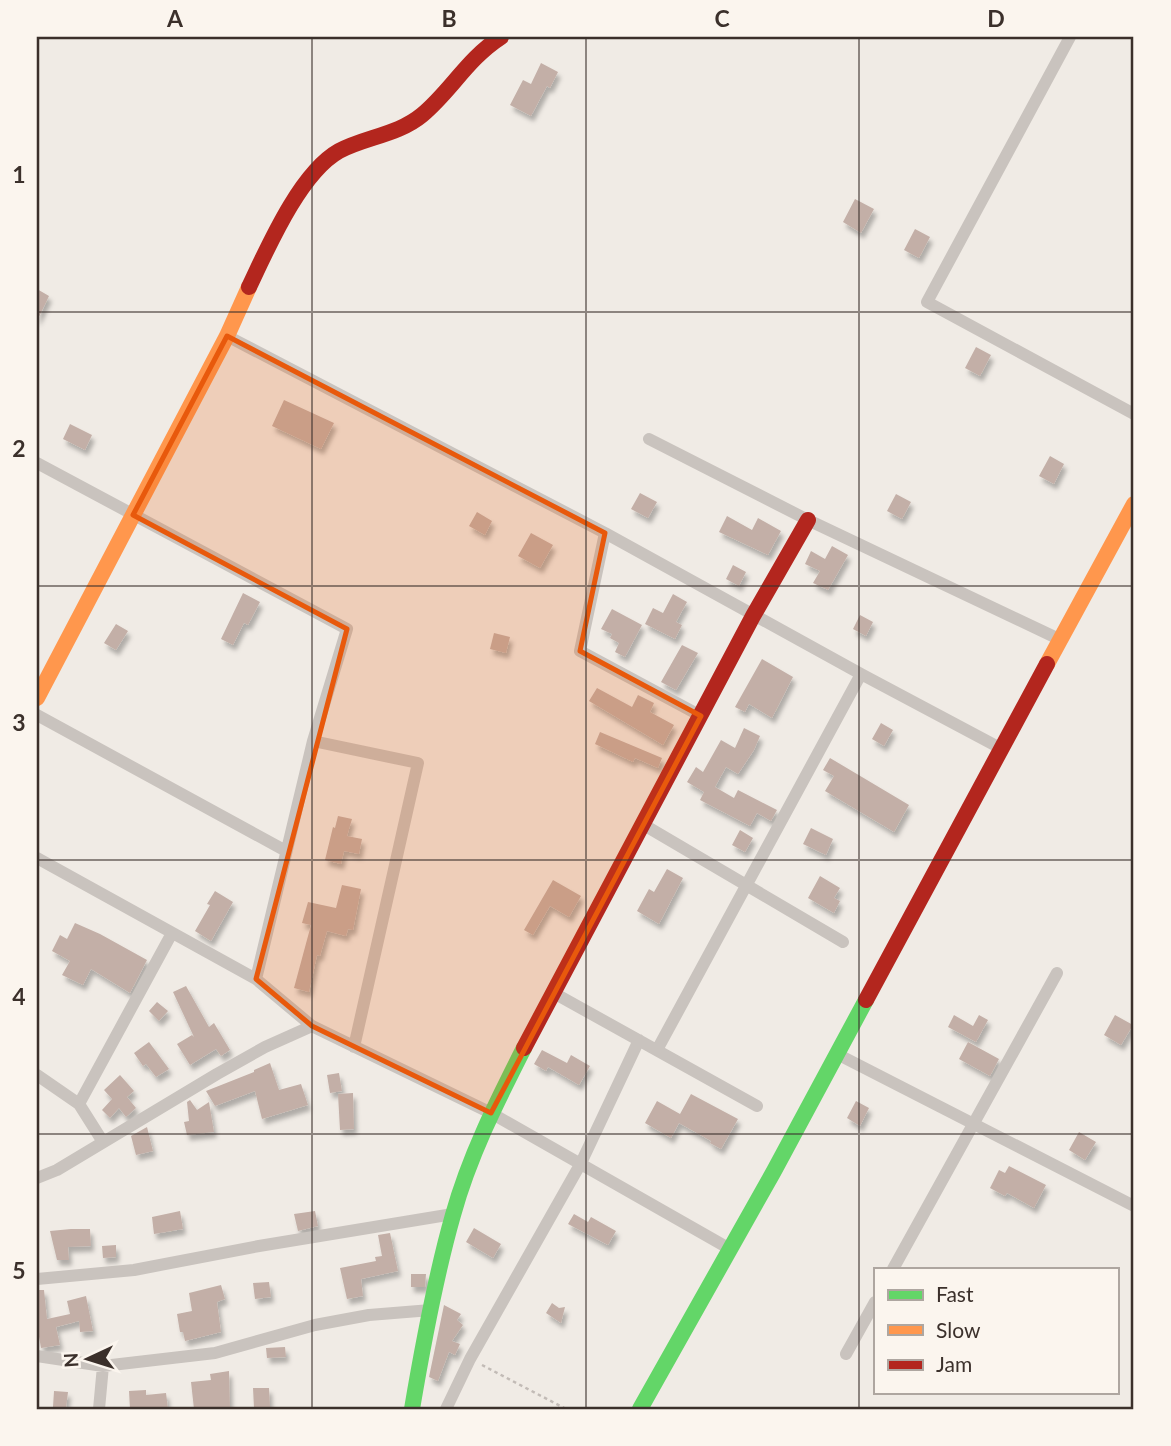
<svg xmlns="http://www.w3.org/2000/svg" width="1171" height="1446" viewBox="0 0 1171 1446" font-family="Lato,sans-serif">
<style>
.building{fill:#c3afa7;filter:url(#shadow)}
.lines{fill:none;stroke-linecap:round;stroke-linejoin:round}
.path{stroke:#c2bbb6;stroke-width:2.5;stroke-dasharray:3.5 3.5;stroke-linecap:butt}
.street{stroke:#c9c3be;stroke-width:12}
.fast{stroke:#63d668;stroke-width:16}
.slow{stroke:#ff974d;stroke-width:16}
.jam{stroke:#b3261e;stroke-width:16}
.marked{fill:#e8590c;fill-opacity:0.2;stroke:#e8590c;stroke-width:5;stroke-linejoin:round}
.grid{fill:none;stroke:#3b302b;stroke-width:2;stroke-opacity:0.55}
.neatline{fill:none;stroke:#3b302b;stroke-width:2.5}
.grid-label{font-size:23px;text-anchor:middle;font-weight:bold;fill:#3b302b}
</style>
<defs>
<filter id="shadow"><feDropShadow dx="3" dy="5.5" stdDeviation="2" flood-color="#0004"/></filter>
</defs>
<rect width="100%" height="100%" fill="#f0ebe5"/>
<path class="building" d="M541,63L558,72L550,88L547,86L531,116L510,105L523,80L531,84Z
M855,199L874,209L861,233L843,222Z
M915,229L930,237L919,258L904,250Z
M37,289L49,296L37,321Z
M976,347L991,355L980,376L965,368Z
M284,400L334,423L321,449L272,426Z
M70,424L92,435L85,450L63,439Z
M1050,456L1064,464L1054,484L1039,476Z
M640,493L657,502L648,518L631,509Z
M896,494L911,502L902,519L887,511Z
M477,512L492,521L485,535L469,526Z
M727,516L752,530L758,518L781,531L768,555L719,532Z
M531,533L553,545L540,568L518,556Z
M832,546L848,555L828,590L813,583L820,571L805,564L811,551L825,559Z
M733,565L746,572L739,586L726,579Z
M243,593L260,602L248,625L244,623L233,645L221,639Z
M673,594L687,602L676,622L682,625L675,639L645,624L653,608L663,613Z
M612,609L642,625L625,657L615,652L619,643L610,638L612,634L601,629Z
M860,615L873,622L866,636L853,629Z
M116,624L128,631L116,650L104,643Z
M494,633L510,637L506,653L490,649Z
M682,645L698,653L676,690L661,682Z
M762,659L793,677L772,718L749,704L745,712L735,707Z
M597,688L632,707L638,695L654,703L650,712L674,725L663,745L589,701Z
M881,723L893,730L884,746L872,739Z
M744,728L760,736L754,750L738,774L726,767L715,787L734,798L738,790L777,810L771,821L757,813L750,826L700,800L704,792L687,782L696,767L703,772L721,740L735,748Z
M600,732L662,758L658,768L635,758L633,762L595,744Z
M830,758L909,805L894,832L825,791L834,776L823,770Z
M338,816L352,819L347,836L362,839L359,854L344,851L341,864L325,860L333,827L335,828Z
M811,828L833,839L826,855L803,844Z
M740,830L753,838L745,852L732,845Z
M667,869L683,878L659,924L637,911L649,889L654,892Z
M820,876L840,888L834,898L840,901L834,913L808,898Z
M553,880L581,896L569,917L550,906L533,935L524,930Z
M342,885L361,889L353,930L348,929L346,936L327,931L320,956L317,955L309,992L294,988L311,925L302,923L308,902L336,908Z
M215,891L233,902L211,941L195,931L210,905L207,904Z
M75,923L100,934L147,960L130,993L91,969L83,985L62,975L70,961L52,951L60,935L67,939Z
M186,986L209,1027L214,1023L230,1050L221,1056L216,1049L190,1065L177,1044L192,1035L194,1037L173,992Z
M157,1002L168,1011L159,1021L149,1011Z
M954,1015L973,1026L979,1015L988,1020L976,1042L948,1027Z
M1115,1015L1133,1025L1121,1045L1104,1035Z
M149,1042L169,1069L156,1077L146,1064L143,1066L134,1053Z
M968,1042L999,1059L990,1076L959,1059Z
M542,1050L567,1063L571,1055L590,1066L579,1085L548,1067L546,1071L534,1064Z
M270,1063L279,1090L301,1084L308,1105L262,1119L255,1091L215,1106L206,1091L254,1072V1070Z
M339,1073L342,1091L330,1093L327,1075Z
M120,1075L134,1091L127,1097L136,1108L126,1117L119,1108L110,1118L102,1110L112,1099L104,1090Z
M353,1093L354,1129L340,1130L338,1094Z
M691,1094L738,1119L721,1149L710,1143L711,1141L679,1123L671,1138L645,1123L657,1101L680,1114Z
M190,1100L197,1110L209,1102L214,1132L187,1135L184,1122L189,1121L187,1102Z
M856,1101L869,1108L860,1126L847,1118Z
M147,1127L153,1151L136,1155L131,1136Z
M1079,1132L1096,1142L1085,1160L1069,1150Z
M1009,1166L1046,1185L1034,1208L1007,1193L1005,1196L990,1188L999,1170L1005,1173Z
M180,1211L183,1229L154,1234L152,1217Z
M315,1211L318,1226L298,1231L294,1214Z
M574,1214L588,1222L591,1217L616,1231L608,1245L568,1224Z
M474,1228L501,1244L493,1258L466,1242Z
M71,1229H90L91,1246L68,1247L69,1260H57L50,1231Z
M390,1233L398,1271L361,1279L363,1296L347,1299L340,1268L376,1261L375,1257L382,1256L378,1235Z
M116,1245V1257L103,1258L102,1246Z
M411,1274H426L425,1287H411Z
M269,1282L271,1297L255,1299L253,1283Z
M221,1285L225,1299L217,1302L221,1332L185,1341L183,1332H180L177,1314L192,1311L189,1293Z
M37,1290H44L47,1319L70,1314L67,1301L86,1296L93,1331L80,1332L79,1321L56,1327L60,1345L41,1348L37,1325Z
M552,1303L559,1308L565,1307L561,1323L546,1313Z
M444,1305L461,1314L457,1320L463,1325L452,1341L460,1344L455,1355L449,1352L438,1381L429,1377Z
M285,1347L286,1357L267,1358L266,1348Z
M229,1371L230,1409H194L191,1382L211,1380L210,1374Z
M253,1388H269L270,1407L254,1408Z
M146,1390V1395L166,1393L168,1409H130L129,1391Z
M54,1391L68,1392L66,1408L53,1407Z"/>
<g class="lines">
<path class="path" d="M482,1365L566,1409"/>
<path class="street" d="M1070,37L927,302L1134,414
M227,336L605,533L861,674
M649,439L808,520L1061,640
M37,463L347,629L313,741L256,979
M605,533L580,651L701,716
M37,715L286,851
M313,741L418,763L354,1047
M644,825L843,942
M37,858L256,979L312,1026
M552,992L757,1106
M657,1050L861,674L1002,749
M837,1054L1134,1206
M37,1075L79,1104L103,1142
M79,1104L172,933
M37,1178L57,1170L217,1074L265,1047L312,1026L491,1113L730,1249
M893,1269L1057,973
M37,1279L134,1270L259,1246L453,1214
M846,1354L875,1302
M37,1356L103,1366L215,1353L315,1325L369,1315L431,1310
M99,1409L103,1366
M446,1409L470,1359L581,1163L639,1040"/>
<path class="fast" d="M412,1409C423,1344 435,1278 453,1215C469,1157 497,1101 524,1048
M640,1409L774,1171L866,1000"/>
<path class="slow" d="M1047,664L1134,504
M37,698L227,336L249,287"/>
<path class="jam" d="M249,287C268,247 300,173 339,151C365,137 398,135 422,115C451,91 467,59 501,37
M866,1000L1047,664
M524,1048L753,616L808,520"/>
</g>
<path class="marked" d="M227,336L605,533L580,651L701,716L491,1113L312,1026L256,979L347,629L133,515Z"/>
<path class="grid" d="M312,37V1409M586,37V1409M859,37V1409M37,312H1134M37,586H1134M37,860H1134M37,1134H1134"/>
<rect width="1171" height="1446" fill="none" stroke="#fbf5ee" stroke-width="77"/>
<rect x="874" y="1268" width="245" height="126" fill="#fbf5ee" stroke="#aea6a0" stroke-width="2"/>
<rect x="888" y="1290" width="35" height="10" fill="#63d668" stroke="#aea6a0" stroke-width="2"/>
<text x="936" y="1302" font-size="21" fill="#3b302b">Fast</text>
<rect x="888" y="1325" width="35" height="10" fill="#ff974d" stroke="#aea6a0" stroke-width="2"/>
<text x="936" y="1338" font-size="21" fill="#3b302b">Slow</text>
<rect x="888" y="1360" width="35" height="10" fill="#b3261e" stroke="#aea6a0" stroke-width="2"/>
<text x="936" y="1372" font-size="21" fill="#3b302b">Jam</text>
<g transform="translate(88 1359) rotate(266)" stroke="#fbf5ee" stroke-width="5" paint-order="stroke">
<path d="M0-5L12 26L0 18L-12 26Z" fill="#3b302b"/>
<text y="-10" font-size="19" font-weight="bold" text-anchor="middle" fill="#3b302b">N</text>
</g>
<rect x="38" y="38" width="1094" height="1370" class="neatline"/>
<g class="grid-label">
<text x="175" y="27">A</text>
<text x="449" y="27">B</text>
<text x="722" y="27">C</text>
<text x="996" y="27">D</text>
<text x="19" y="183">1</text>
<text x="19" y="457">2</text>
<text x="19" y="731">3</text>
<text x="19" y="1005">4</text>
<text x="19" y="1279">5</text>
</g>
</svg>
